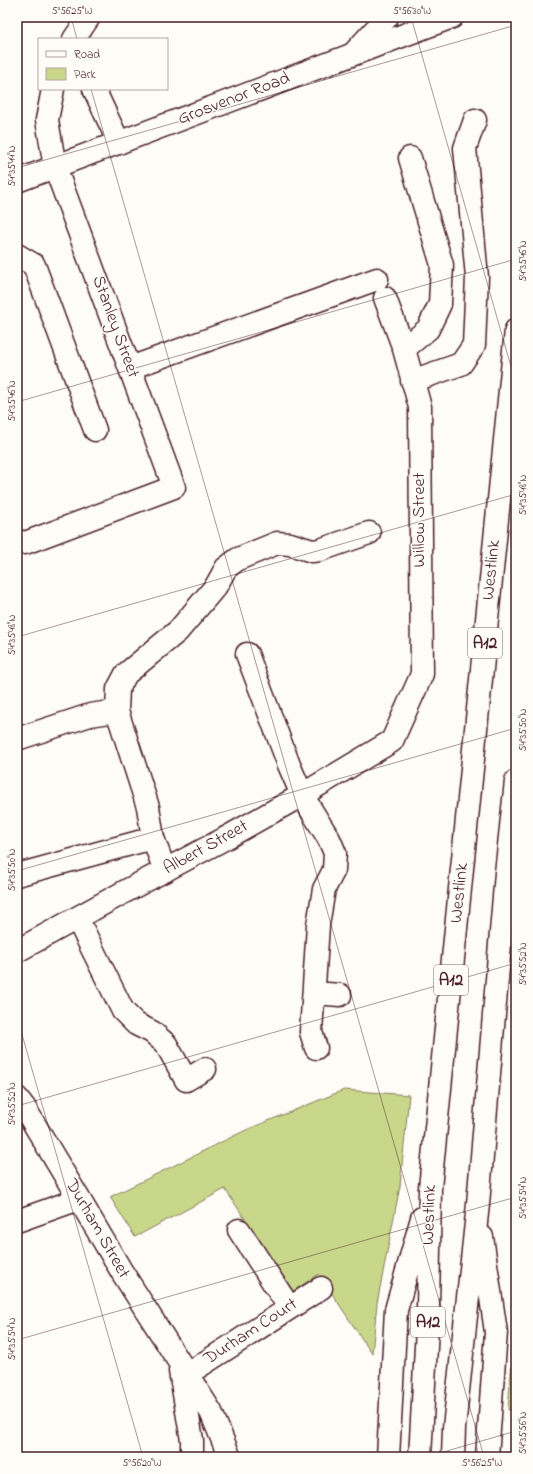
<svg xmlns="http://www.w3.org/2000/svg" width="533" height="1474" viewBox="0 0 533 1474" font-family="'Indie Flower',sans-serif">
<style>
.green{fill:#c9d78b;stroke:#8a7b5b}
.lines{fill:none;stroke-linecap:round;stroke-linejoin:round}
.minor-casing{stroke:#4a1f2b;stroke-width:25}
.major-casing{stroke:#4a1f2b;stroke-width:25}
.highway-casing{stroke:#4a1f2b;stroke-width:25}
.minor{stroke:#fdfcf7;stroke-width:22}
.major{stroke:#fdfcf7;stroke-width:22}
.highway{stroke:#fdfcf7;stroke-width:22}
.ticks{fill:none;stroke:#4a1f2b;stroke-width:1;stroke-opacity:0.45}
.labels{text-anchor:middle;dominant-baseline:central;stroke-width:3;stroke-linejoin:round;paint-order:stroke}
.shield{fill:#fdfcf7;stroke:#806168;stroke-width:1}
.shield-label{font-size:17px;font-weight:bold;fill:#4a1f2b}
.street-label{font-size:18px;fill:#4a1f2b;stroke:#fdfcf7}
.neatline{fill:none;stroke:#4a1f2b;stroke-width:1.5}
.ticks-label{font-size:10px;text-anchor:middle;fill:#4a1f2b}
</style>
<rect width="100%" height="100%" fill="#fdfcf7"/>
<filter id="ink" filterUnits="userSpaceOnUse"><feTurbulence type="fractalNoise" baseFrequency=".025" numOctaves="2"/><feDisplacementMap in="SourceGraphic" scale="8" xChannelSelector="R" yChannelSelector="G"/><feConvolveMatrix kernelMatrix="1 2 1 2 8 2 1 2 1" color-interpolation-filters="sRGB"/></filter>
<g filter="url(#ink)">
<path class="green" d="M344,1090L409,1095L400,1186L377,1303L372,1354L319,1274L293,1291L225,1189L135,1237L110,1197L246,1130Z
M512,1359H516V1410H508Z"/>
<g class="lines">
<g class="minor-casing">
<path id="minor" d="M74,39L89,17
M94,89L119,143
M17,255L34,265L95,430
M404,349L428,329L440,304L442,265L410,158
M130,368L377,279
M412,381L461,364L474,345L477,277L465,148L475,120
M17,541L25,543L174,487L55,167L47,120L53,89
M247,654L289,765L302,795L329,839L335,853L334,870L324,889L318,925L311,1032L316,1048
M17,739L90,715L117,711
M165,871L153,838L148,807L117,711L118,689L126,674L178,631L216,586L226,568L238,559L277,543L290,544L312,551L320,550L369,533
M17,875L153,838
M77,918L123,1011L136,1024L152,1032L166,1044L186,1080L205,1069
M17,951L126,891L224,839L302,795L392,741L422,674L420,407L404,349L385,298
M314,993L340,995
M17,1098L24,1107L79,1199L122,1272L211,1412L228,1453V1457
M17,1221L79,1199
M239,1230L289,1307
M180,1371L192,1440V1457
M181,1378L321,1288"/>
</g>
<g class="major-casing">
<path id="major" d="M17,181L452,17"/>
</g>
<g class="highway-casing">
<path id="highway" d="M354,53L387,17
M482,1237L496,1332L487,1457
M388,1457L396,1310L422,1218
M420,1457L428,1310L430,1188L516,330
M453,1457L454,1428L478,1204L506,873L516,781"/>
</g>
<use href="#minor" class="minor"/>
<use href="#major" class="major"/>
<use href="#highway" class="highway"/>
</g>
</g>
<path class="ticks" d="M71,17L77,39M411,17L516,384M91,89L484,1457M17,168L516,25M17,402L516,259M17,637L516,494M17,871L516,728M17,1017L143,1457M17,1106L516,963M17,1340L516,1197M426,1457L516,1431"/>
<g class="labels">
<g class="shield">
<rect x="468" y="628" width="34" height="30" rx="3"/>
<rect x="434" y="965" width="34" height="30" rx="3"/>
<rect x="411" y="1307" width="34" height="30" rx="3"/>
</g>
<g class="shield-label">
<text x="485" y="643">A12</text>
<text x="451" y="980">A12</text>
<text x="428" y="1322">A12</text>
</g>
<g class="street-label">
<text transform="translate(234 99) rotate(-21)">Grosvenor Road</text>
<text transform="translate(115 327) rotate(70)">Stanley Street</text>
<text transform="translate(420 520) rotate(-90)">Willow Street</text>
<text transform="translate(492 570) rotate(-84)">Westlink</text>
<text transform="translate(206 848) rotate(-29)">Albert Street</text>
<text transform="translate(460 893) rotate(-84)">Westlink</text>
<text transform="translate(430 1215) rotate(-88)">Westlink</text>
<text transform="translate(97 1229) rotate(60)">Durham Street</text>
<text transform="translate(251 1332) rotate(-33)">Durham Court</text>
</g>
</g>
<rect width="533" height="1474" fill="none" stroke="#fdfcf7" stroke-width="44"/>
<rect x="38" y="38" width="130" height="52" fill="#fdfcf7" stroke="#b5a4a5"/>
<rect x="46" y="51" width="20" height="6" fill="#fdfcf7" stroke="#b5a4a5"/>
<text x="74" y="58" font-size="12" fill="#4a1f2b">Road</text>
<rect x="46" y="68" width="20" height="12" fill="#c9d78b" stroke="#b5a4a5"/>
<text x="74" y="78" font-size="12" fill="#4a1f2b">Park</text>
<rect x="22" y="22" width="489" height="1430" class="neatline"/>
<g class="ticks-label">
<text x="72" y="14">5°56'25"W</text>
<text x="412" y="14">5°56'30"W</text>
<text transform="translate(11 166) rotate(-90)" y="4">54°35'44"N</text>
<text transform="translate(522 261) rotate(-90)" y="4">54°35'46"N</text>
<text transform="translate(11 401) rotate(-90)" y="4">54°35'46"N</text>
<text transform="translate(522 495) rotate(-90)" y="4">54°35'48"N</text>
<text transform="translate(11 635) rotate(-90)" y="4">54°35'48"N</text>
<text transform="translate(522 730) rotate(-90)" y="4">54°35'50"N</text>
<text transform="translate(11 870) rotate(-90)" y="4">54°35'50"N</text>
<text transform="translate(522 964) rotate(-90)" y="4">54°35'52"N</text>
<text transform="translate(11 1104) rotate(-90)" y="4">54°35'52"N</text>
<text transform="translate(522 1198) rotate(-90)" y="4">54°35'54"N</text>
<text transform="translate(11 1339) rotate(-90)" y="4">54°35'54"N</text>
<text transform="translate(522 1433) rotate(-90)" y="4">54°35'56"N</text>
<text x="142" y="1466">5°56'20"W</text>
<text x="482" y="1466">5°56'25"W</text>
</g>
</svg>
